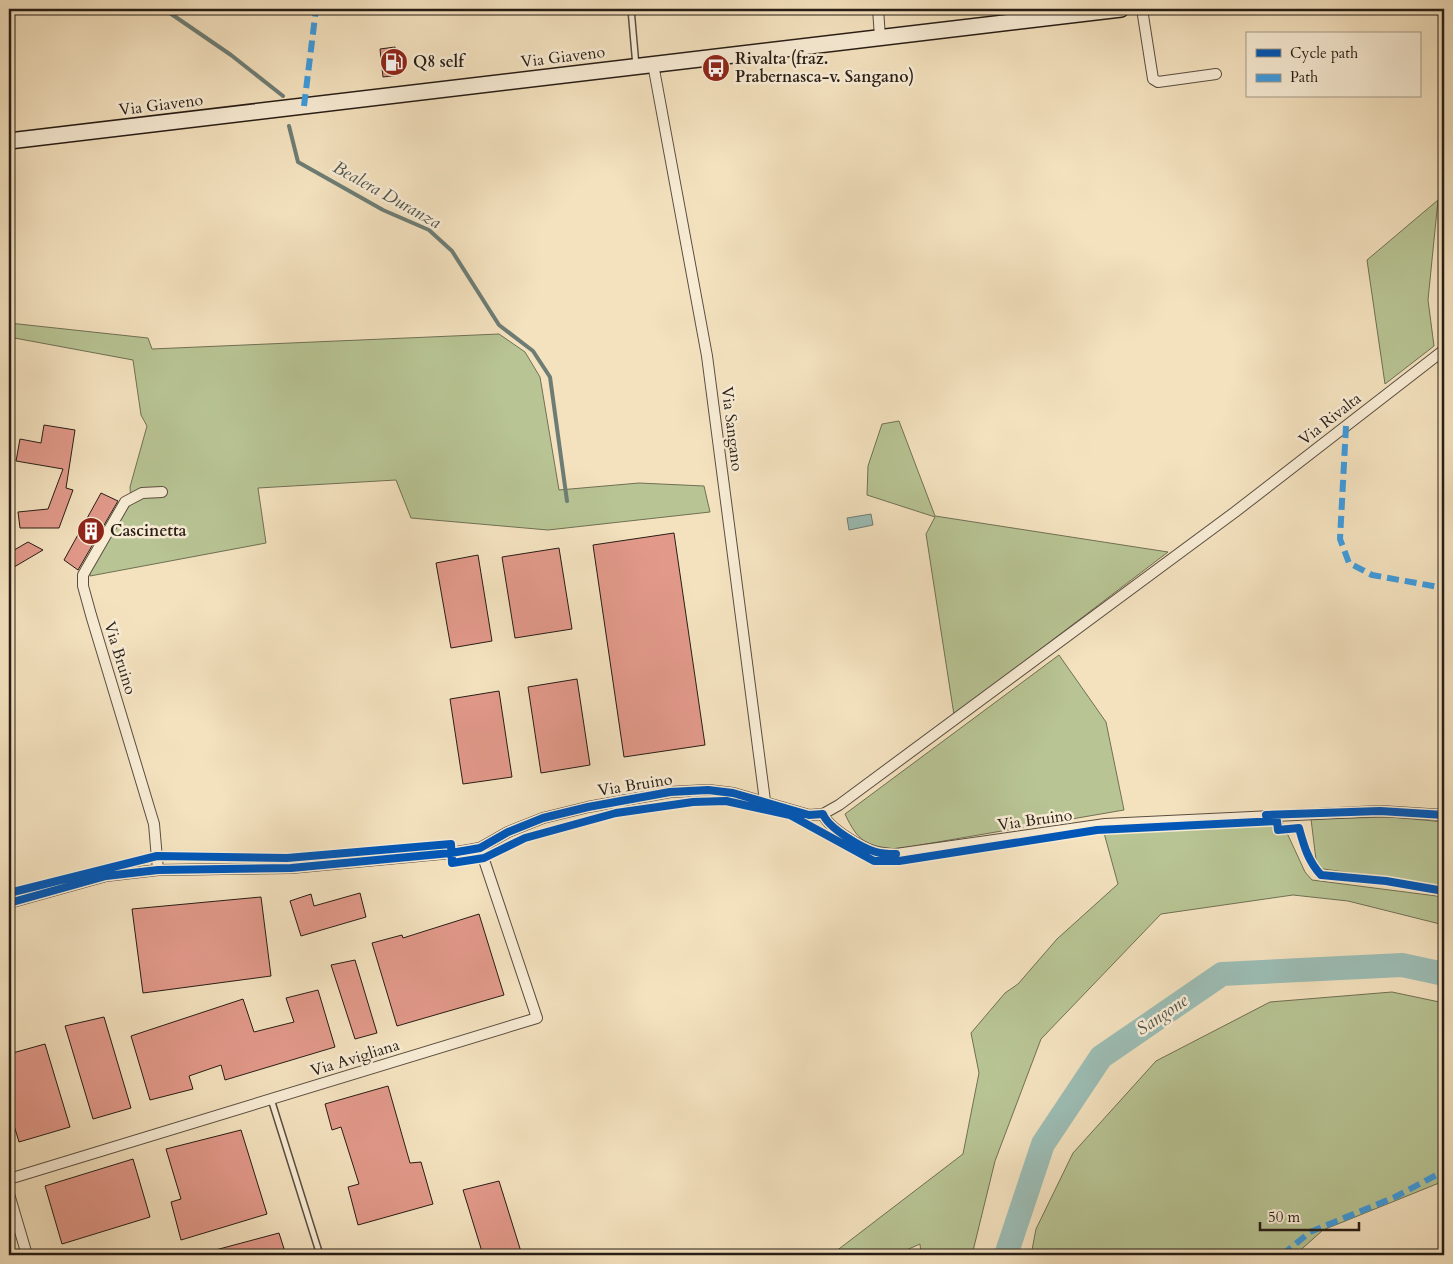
<svg xmlns="http://www.w3.org/2000/svg" width="1453" height="1264" viewBox="0 0 1453 1264" font-family="Cardo,serif">
<style>
.green{fill:#b8c494;stroke:#707054}
.water{fill:#9cbdb5;stroke:#6d7d75}
.lines{fill:none;stroke-linecap:round;stroke-linejoin:round}
.stream{stroke:#6d7d75;stroke-width:4}
.river{stroke:#9cbdb5;stroke-width:24}
.building{fill:#e2998a;stroke:#271d15}
.service-casing{stroke:#5a4e40;stroke-width:8}
.minor-casing{stroke:#5a4e40;stroke-width:12}
.secondary-casing{stroke:#271d15;stroke-width:18}
.service{stroke:#f8ecd5;stroke-width:5}
.minor{stroke:#f8ecd5;stroke-width:10}
.secondary{stroke:#f8ecd5;stroke-width:15}
.quiet{stroke:#3d9bdf;stroke-width:6;stroke-dasharray:12 6;stroke-linecap:butt}
.cycleway-casing{stroke:#f8ecd5;stroke-width:11}
.cycleway{stroke:#0057b8;stroke-width:8}
.labels{text-anchor:middle;dominant-baseline:central;stroke-width:5;stroke-linejoin:round;paint-order:stroke}
.street-label{font-size:16px;fill:#271d15;stroke:#f8ecd5}
.poi-label{font-size:16px;font-weight:bold;fill:#271d15;stroke:#f8ecd5;text-anchor:start}
.water-label{font-size:18px;font-style:italic;fill:#50554d;stroke:#f8ecd5}
</style>
<rect width="100%" height="100%" fill="#f4e2bf"/>
<filter id="stains"><feTurbulence type="fractalNoise" baseFrequency=".004" numOctaves="4"/><feColorMatrix values="0 0 0 0 .2 0 0 0 0 .09 0 0 0 0 .02 0 0 0 .5 -.17"/></filter>
<radialGradient id="worn" r=".72"><stop offset=".6" stop-color="#630" stop-opacity="0"/><stop offset="1" stop-color="#630" stop-opacity=".3"/></radialGradient>
<path class="green" d="M1438,200L1428,300L1434,346L1385,384L1367,260Z
M9,323L148,338L152,349L499,334L525,352L540,377L559,490L639,483L704,486L710,512L548,530L411,518L396,480L258,488L266,543L90,576V567L131,503L130,487L147,426L141,415L133,360L9,337Z
M899,421L935,516L1168,552L954,715L926,534L935,517L867,495L868,466L882,424Z
M1059,655L1106,722L1124,810L897,849C866,846 858,842 845,814Z
M1391,817L1444,822V887L1317,868L1311,819Z
M1282,822L1305,872L1312,880L1444,897V925L1348,901L1293,895L1161,914L1041,1039L995,1161L972,1255H921L920,1244L895,1255H831L963,1154L979,1073L971,1033L1005,993L1018,984L1057,939L1118,884L1104,833Z
M1392,992L1444,1003V1181L1323,1230L1295,1255H1031L1036,1229L1073,1153L1156,1061L1270,1002Z"/>
<path class="water" d="M871,514L873,525L849,530L847,518Z"/>
<g class="lines">
<path class="stream" d="M164,9L231,55L283,96
M289,126L298,162L383,210L429,230L452,251L499,325L533,351L550,377L567,501"/>
<path class="river" d="M1006,1255L1043,1144L1101,1057L1222,974L1402,965L1444,974"/>
</g>
<path class="building" d="M395,47L399,75L383,77L380,49Z
M44,425L75,430L66,488L73,490L59,528H20L18,512L48,509L63,469L16,461L20,439L41,443Z
M101,493L118,501L78,570L64,560Z
M674,533L705,745L624,757L593,545Z
M28,542L43,550L9,570V553Z
M559,548L572,629L515,638L502,557Z
M478,555L492,641L451,648L436,563Z
M577,679L590,765L541,773L528,687Z
M499,691L512,777L463,784L450,699Z
M360,893L366,917L301,936L290,901L311,894L314,906Z
M261,897L271,976L143,993L132,909Z
M479,914L504,995L397,1026L372,943L402,935L403,938Z
M355,960L377,1033L355,1039L331,965Z
M318,990L335,1047L225,1080L221,1065L189,1076L193,1089L150,1100L131,1036L243,999L254,1032L294,1022L286,998Z
M104,1017L131,1108L93,1119L65,1026Z
M45,1044L70,1127L19,1142L9,1109V1054Z
M388,1086L410,1163L421,1162L433,1204L358,1225L348,1187L359,1184L341,1127L332,1130L325,1104Z
M241,1130L267,1214L181,1240L171,1202L181,1199L166,1149Z
M133,1159L150,1217L62,1244L45,1186Z
M499,1181L522,1255H483L463,1190Z
M279,1233L286,1255H208V1252Z"/>
<g class="lines">
<g class="service-casing">
<path id="service" d="M631,9L636,66
M271,1099L320,1255"/>
</g>
<g class="minor-casing">
<path id="minor" d="M878,9L880,37
M1142,9L1153,79L1158,82L1216,74
M653,64L707,356L765,801
M823,814L839,805L1235,512L1444,350
M158,870L154,824L91,615L83,586V575L125,502L142,493L162,492
M9,903L106,876L158,870L291,868L451,853L480,848L508,832L543,818L588,807L670,792L708,790L733,793L809,815L823,814C828,828 862,848 876,852C883,854 890,854 896,854L1105,824L1380,811L1444,815
M9,1179L537,1018L480,848
M9,1194L27,1255"/>
</g>
<g class="secondary-casing">
<path id="secondary" d="M9,141L1121,9"/>
</g>
<use href="#service" class="service"/>
<use href="#minor" class="minor"/>
<use href="#secondary" class="secondary"/>
<path class="quiet" d="M304,106L316,9
M1346,426L1340,539L1349,563L1372,575L1444,588
M1282,1255L1310,1232L1395,1197L1444,1171"/>
<g class="cycleway-casing">
<path id="cycleway" d="M1266,815L1380,811L1444,815
M9,893L157,856L287,858L451,844L452,863L484,858L525,838L616,813L693,802L726,801L790,815L874,861H899L1097,830L1277,821L1278,830L1299,828C1304,846 1308,861 1321,875L1386,881L1444,891
M9,903L106,876L158,870L291,868L451,853L480,848L508,832L543,818L588,807L670,792L708,790L733,793L809,815L823,814C828,828 862,848 876,852C882,854 890,854 896,854"/>
</g>
<use href="#cycleway" class="cycleway"/>
</g>
<defs>
<g id="fuel-disc" transform="scale(1.4375)"><circle r="9.5" fill="#8f2418" stroke="#f8ecd5"/><path d="M-5.5-6h7V0h2V4h1.3V-2.5L3-4.5l.8-.8L6-3V5H2.5V1h-1V6h-7ZM-4.2-4.7v3.2H.2V-4.7Z" fill="#fff"/></g>
<g id="bus-disc" transform="scale(1.4375)"><circle r="9.5" fill="#8f2418" stroke="#f8ecd5"/><path d="M-5-6H5V4H4V6H2V4H-2V6H-4V4H-5ZM-3.5-4V0h7V-4ZM-3.5 1.2v1.5H-2V1.2ZM2 1.2v1.5H3.5V1.2Z" fill="#fff"/></g>
<g id="building-disc" transform="scale(1.4375)"><circle r="9.5" fill="#8f2418" stroke="#f8ecd5"/><path d="M-4-6H4V6H1V3H-1V6H-4ZM-2.5-4.3h1.7v1.8h-1.7ZM.8-4.3h1.7v1.8H.8ZM-2.5-1h1.7V.8h-1.7ZM.8-1h1.7V.8H.8Z" fill="#fff"/></g>
</defs>
<g fill-rule="evenodd">
<use href="#fuel-disc" x="394" y="62"/>
<use href="#bus-disc" x="716" y="68"/>
<use href="#building-disc" x="91" y="531"/>
</g>
<g class="labels">
<g class="street-label">
<text transform="translate(563 57) rotate(-7)">Via Giaveno</text>
<text transform="translate(161 105) rotate(-7)">Via Giaveno</text>
<text transform="translate(1330 419) rotate(-38)">Via Rivalta</text>
<text transform="translate(732 429) rotate(83)">Via Sangano</text>
<text transform="translate(120 658) rotate(73)">Via Bruino</text>
<text transform="translate(635 785) rotate(-9)">Via Bruino</text>
<text transform="translate(1035 820) rotate(-8)">Via Bruino</text>
<text transform="translate(355 1058) rotate(-17)">Via Avigliana</text>
</g>
<g class="poi-label">
<text x="735" y="59">Rivalta (fraz.<tspan x="735" dy="18">Prabernasca-v. Sangano)</tspan></text>
<text x="413" y="62">Q8 self</text>
<text x="110" y="531">Cascinetta</text>
</g>
<g class="water-label">
<text transform="translate(387 195) rotate(29)">Bealera Duranza</text>
<text transform="translate(1162 1015) rotate(-34)">Sangone</text>
</g>
</g>
<rect width="1453" height="1264" fill="none" stroke="#f4e2bf" stroke-width="30"/>
<rect x="10" y="10" width="1433" height="1244" fill="none" stroke="#271d15" stroke-width="2.5"/>
<rect x="15" y="15" width="1423" height="1234" fill="none" stroke="#271d15"/>
<rect x="1246" y="32" width="175" height="65" fill="#f8ecd5" stroke="#a49988"/>
<rect x="1256" y="49" width="25" height="8" fill="#0057b8" stroke="#a49988"/>
<text x="1290" y="58" font-size="15" fill="#271d15">Cycle path</text>
<rect x="1256" y="74" width="25" height="8" fill="#3d9bdf" stroke="#a49988"/>
<text x="1290" y="82" font-size="15" fill="#271d15">Path</text>
<path d="M1260 1222v8h99v-8" fill="none" stroke="#271d15" stroke-width="2.5"/>
<text x="1268" y="1222" font-size="15" fill="#271d15" stroke="#f8ecd5" stroke-width="4" paint-order="stroke">50 m</text>
<rect width="100%" height="100%" filter="url(#stains)"/>
<rect width="100%" height="100%" fill="url(#worn)"/>
</svg>
